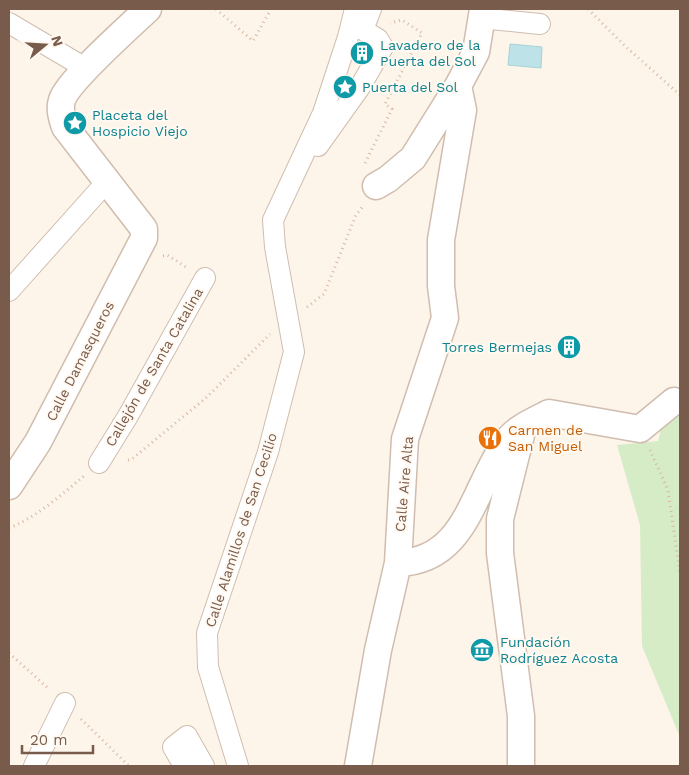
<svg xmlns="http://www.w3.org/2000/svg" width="689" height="775" viewBox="0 0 689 775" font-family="'Work Sans',sans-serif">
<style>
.green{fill:#d6ecc7}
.water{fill:#bde2e8;stroke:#a3d2da}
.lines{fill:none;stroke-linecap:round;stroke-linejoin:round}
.pedestrian-casing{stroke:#d0bdae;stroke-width:22}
.minor-casing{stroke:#d0bdae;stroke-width:29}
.path{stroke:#d9b7a3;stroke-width:3;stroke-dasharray:1 4;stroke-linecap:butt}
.pedestrian{stroke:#fff;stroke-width:20}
.minor{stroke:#fff;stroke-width:26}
.labels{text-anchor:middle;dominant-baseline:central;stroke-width:4;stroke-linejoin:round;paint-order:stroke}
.culture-label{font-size:14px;fill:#0d838f;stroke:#fff9f1;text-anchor:start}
.street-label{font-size:14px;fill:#795b4c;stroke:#fff9f1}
.food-label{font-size:14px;fill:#c56008;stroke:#fff9f1;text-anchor:start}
</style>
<rect width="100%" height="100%" fill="#fdf5ea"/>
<path class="green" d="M680,406V737L642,646L640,525L617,445L658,441L663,421Z"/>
<path class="water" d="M510,44L542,47L541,68L508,65Z"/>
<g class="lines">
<g class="pedestrian-casing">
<path id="pedestrian" d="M480,18L540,24
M9,23L87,69
M318,146L360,87L383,47L378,39L363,30L371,9
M9,291L102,187
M99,463L128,416L205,278
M34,766L65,703
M184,766L173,747L187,736L204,766
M238,766L208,667L207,633L268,452L294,352L275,247L273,220L323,113L348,37L355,9"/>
</g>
<g class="minor-casing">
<path id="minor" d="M376,186L388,179L413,158L458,86L476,52L483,9
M521,435L500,519V553L521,716V766
M9,486L38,442L144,238V229L65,127C62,118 59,109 62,100C68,81 130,26 148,9
M398,563C468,561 473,486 507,441C516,428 536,420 549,413L640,429L674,401
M358,766L378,650L398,563L405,439L445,318L441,286V240L463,110L458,86"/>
</g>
<path class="path" d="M216,9L253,41L271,9
M588,9L625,46L680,95
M365,163L392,109L385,104L422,33L402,20L390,23
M163,256L167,255L186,267
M307,307L324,294L356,215L364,205
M650,450L668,490L680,574
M128,460L132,459L207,397L270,334
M9,528C37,517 61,495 84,476
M9,653L49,689
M81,719L129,766"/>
<use href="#pedestrian" class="pedestrian"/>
<use href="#minor" class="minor"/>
</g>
<defs>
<g id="building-disc" transform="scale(1.25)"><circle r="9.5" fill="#0f9aa8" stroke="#fff9f1"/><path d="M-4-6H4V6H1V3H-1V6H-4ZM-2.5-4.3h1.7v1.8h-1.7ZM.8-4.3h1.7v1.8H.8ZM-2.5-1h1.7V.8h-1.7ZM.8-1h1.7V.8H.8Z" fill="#fff"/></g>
<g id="sight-disc" transform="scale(1.25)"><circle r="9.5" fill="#0f9aa8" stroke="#fff9f1"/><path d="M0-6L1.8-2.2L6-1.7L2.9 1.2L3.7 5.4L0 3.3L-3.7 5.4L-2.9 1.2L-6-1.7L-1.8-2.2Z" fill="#fff"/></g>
<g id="restaurant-disc" transform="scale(1.25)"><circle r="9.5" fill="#e8710a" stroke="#fff9f1"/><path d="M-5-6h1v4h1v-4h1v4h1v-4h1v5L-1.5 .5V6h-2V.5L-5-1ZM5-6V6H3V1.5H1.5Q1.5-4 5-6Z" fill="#fff"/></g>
<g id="museum-disc" transform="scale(1.25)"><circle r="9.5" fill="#0f9aa8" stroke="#fff9f1"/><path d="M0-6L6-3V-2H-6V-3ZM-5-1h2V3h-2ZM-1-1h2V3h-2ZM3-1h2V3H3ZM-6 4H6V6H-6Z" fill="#fff"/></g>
</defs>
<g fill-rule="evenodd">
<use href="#building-disc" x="362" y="53"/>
<use href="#sight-disc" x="345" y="87"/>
<use href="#sight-disc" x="75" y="123"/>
<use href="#building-disc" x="569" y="347"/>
<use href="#restaurant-disc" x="490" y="438"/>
<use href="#museum-disc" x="482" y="650"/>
</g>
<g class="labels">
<g class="culture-label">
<text x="380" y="45">Lavadero de la<tspan x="380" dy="16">Puerta del Sol</tspan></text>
<text x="362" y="87">Puerta del Sol</text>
<text x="92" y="115">Placeta del<tspan x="92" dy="16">Hospicio Viejo</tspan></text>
<text x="552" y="347" text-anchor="end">Torres Bermejas</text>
<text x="500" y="642">Fundación<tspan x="500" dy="16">Rodríguez Acosta</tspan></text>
</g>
<g class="street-label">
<text transform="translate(80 361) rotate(-63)">Calle Damasqueros</text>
<text transform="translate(154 367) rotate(-60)">Callejón de Santa Catalina</text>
<text transform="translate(404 484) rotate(-85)">Calle Aire Alta</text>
<text transform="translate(241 530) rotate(-72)">Calle Alamillos de San Cecilio</text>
</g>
<g class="food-label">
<text x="508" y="430">Carmen de<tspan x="508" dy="16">San Miguel</tspan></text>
</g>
</g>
<rect width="689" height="775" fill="none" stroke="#795b4c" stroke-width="20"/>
<g transform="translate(45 45) rotate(72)" stroke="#fff9f1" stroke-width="4" paint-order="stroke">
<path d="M0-4L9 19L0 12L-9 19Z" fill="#795b4c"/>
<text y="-8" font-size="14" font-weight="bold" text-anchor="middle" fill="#795b4c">N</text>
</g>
<path d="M22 745v8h71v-8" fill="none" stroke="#795b4c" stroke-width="2.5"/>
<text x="30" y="745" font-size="15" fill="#795b4c" stroke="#fff9f1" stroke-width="4" paint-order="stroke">20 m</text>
</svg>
